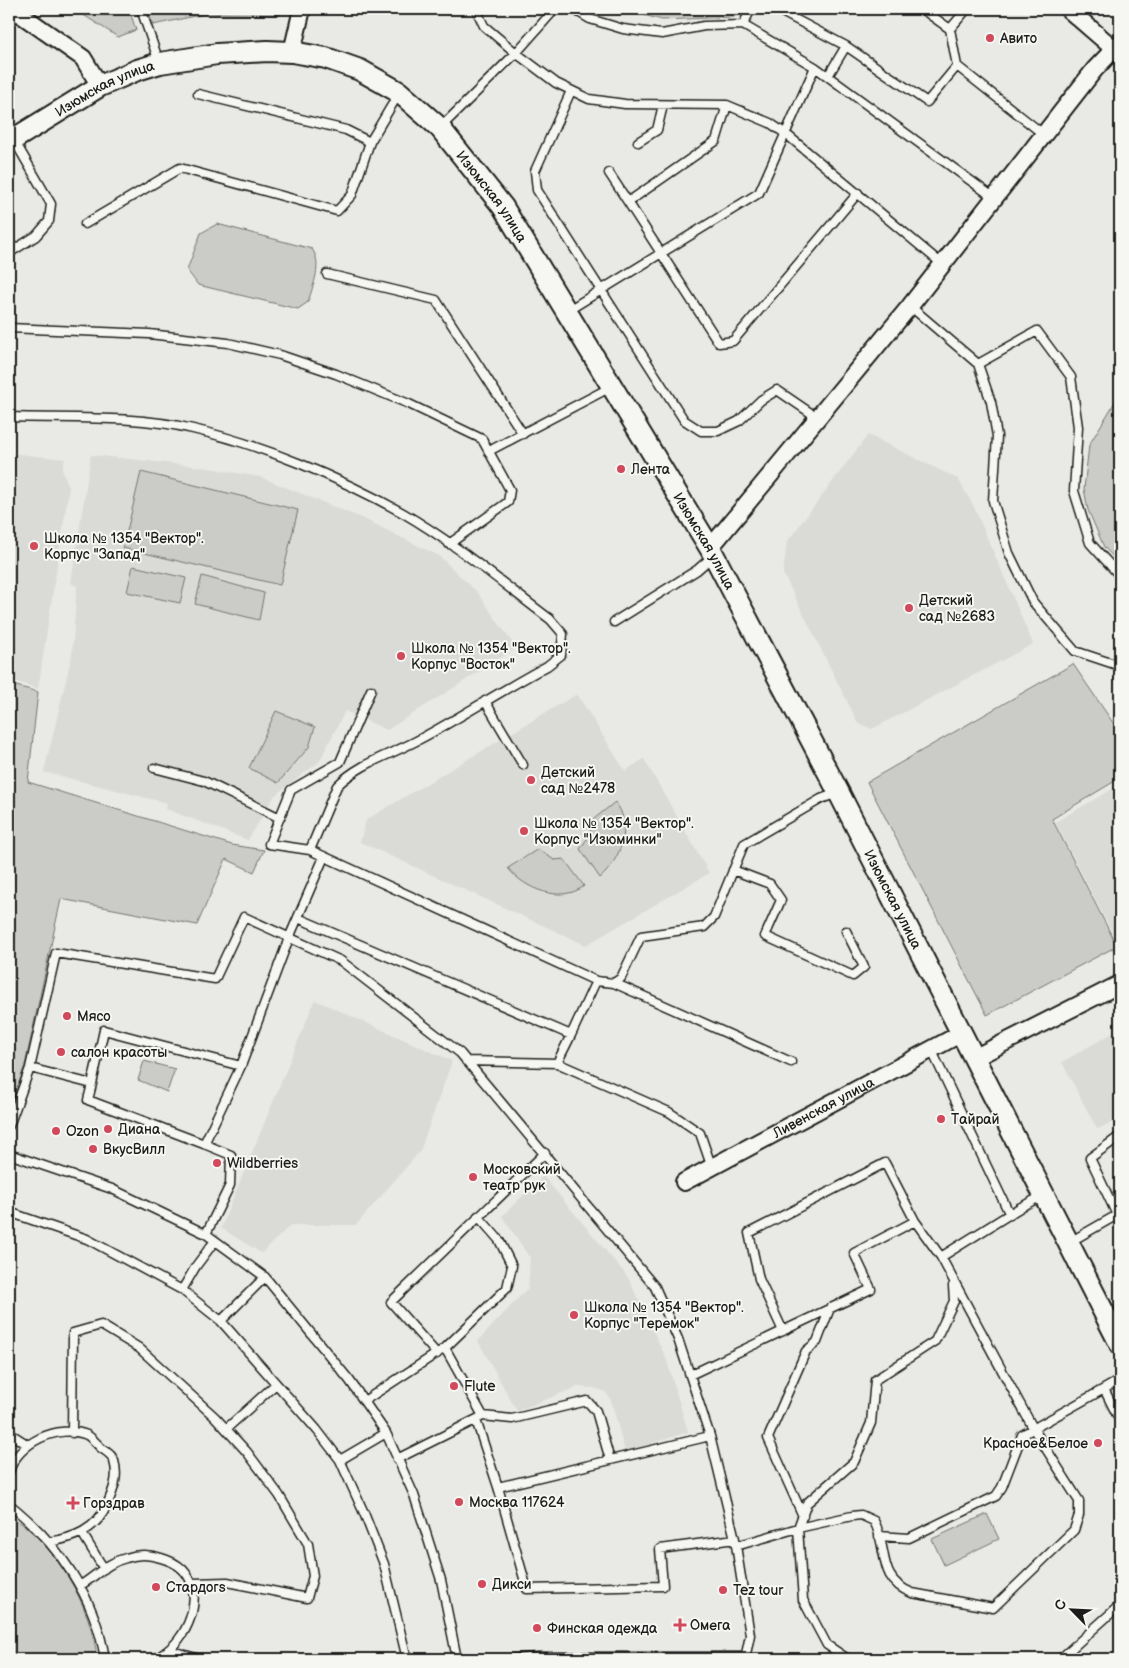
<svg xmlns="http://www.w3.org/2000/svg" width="1129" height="1668" viewBox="0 0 1129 1668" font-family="'Balsamiq Sans',sans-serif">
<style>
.built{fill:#dadad6}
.green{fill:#cbcbc7;stroke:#747472}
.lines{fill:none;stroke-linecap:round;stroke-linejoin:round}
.service-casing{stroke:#1c1c1c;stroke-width:11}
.minor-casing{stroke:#1c1c1c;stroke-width:20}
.tertiary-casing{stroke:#1c1c1c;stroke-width:24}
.service{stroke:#f6f6f2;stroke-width:8}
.minor{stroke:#f6f6f2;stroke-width:16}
.tertiary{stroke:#f6f6f2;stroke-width:20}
.poi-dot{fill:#d1495b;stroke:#f6f6f2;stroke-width:2}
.labels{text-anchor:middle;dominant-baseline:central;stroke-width:4;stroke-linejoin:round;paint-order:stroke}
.poi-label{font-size:14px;fill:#1c1c1c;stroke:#f6f6f2;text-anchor:start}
.street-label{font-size:14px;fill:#1c1c1c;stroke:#f6f6f2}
</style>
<rect width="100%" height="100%" fill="#e9e9e5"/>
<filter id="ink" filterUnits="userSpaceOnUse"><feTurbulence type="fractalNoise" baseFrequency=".02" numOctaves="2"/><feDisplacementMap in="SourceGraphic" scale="10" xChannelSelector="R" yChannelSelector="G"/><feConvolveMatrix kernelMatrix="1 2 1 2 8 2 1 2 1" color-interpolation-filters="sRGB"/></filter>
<g filter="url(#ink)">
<path class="built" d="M868,435L958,479L974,507L1033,644L872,729L858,723L783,573L787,542Z
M9,453L65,459L62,469L69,488L38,689L9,679Z
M91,455L203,467L260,477L364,519L439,556L477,592L516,648L387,730L345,711L319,762L275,795L248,840L166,809L167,803L44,772L72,655L77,586L71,583Z
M577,694L625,771L644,759L709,873L586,945L360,842L366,820Z
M1120,785V935L1115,938L1055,822Z
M315,1000L452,1061L420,1151L356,1225H291L261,1253L221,1228Z
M1120,1029V1119L1097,1129L1062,1062Z
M543,1176L627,1276L666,1358L688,1432L625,1452L612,1403L606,1392L594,1388L577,1387L517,1411L478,1341L528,1288L530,1258L502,1216Z"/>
<path class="green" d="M74,9H129L136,30L118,37Z
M147,9H281L280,15L209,13L153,25Z
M622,9H738L734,17L662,20Z
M217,224L312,249C323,264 313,285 308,302L298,309L198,285L187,270L201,233Z
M1120,399V564L1104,547L1088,510L1084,489L1089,445L1115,402Z
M141,472L298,510L280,585L123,548Z
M133,566L186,578L180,603L127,592Z
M202,576L264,593L259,620L195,604Z
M1073,664L1120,733V778L1052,819L1117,946L987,1015L867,782Z
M9,684L38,692L28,782L232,845L264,850L254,872L226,859L197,925L61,899L25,1065L9,1111Z
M276,711L315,727L309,747L278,783L249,768Z
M615,802C634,824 620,861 600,878L580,849L591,833L589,823Z
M538,849L554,860L564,859L584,886C561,904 524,889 508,868Z
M144,1061L175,1069L167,1092L138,1080Z
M987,1514L999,1539L944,1565L932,1539Z
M9,1515C54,1541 93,1608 97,1659H9Z"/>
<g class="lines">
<g class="service-casing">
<path id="service" d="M141,9L159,62
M476,9L484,26L516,53L556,83L589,99L625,104L727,105L770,123L786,134L942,264
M776,9L846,46L927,102L957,66L1043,134
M922,9L950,29
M743,25L751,9
M957,66L950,29L967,9
M815,67L993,197
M828,76L846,46
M571,91L535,171L537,190L684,420L701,431H718L739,421L761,400L777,390L818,418
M198,94L346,130L370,142
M727,105L716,141L628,202L719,343L733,341L858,193
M440,128L516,53L555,9
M638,142L657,130L663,105
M609,173L628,202
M85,224L180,168L337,211L352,195L370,142L399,93
M9,253L36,236L49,221L51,204L14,140
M327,274L436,300L523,434
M910,306L978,364L991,402L997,436L993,501L1009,553L1033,602L1075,651L1120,666
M567,311L759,193L815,67L743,25L704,26L662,34L623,29L590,19L573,9
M9,328L149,334L228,343L280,355L336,374L409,404L482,439L510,490L508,502L449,544
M978,364L1037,331L1071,377L1078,427L1074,491L1090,543L1120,576
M9,417C69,419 134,415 193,429C263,445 340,478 403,513C455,543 502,583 550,619L563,634L561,655L547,666C504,689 463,716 420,739C393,754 359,763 337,786L310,850
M489,451L611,387
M614,622L697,570L713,556
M371,690L340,762L291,790L269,844L310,850L596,981L614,983L621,978L641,936L704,927L714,917L744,844L821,799L837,793
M485,701L523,765
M154,768L204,781L280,818
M733,870L770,884L781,900L765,936L853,976L864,967L846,931
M298,918L571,1035L596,981
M614,983L791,1062
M932,1051L1010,1215
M466,1061L557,1063L669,1112L700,1133L712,1168
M557,1063L571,1035
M241,1066L289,938L324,857
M30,1068L92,1084L104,1030L241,1066L204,1144L88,1100L92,1084
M9,1126L30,1068L56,953L215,979L244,917L341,961L460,1053L655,1287L678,1339L710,1436L735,1539L750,1635L745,1659
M204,1144L231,1155L230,1185L206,1234
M9,1154L112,1189L206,1234L265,1277L350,1381L386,1433L414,1495L441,1580L457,1659
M9,1212L87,1239L182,1290L221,1321L317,1430L340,1460L364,1513L384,1564L407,1659
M1068,1243L1117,1215L1090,1158L1120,1136
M941,1257L1021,1207L1042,1196
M182,1290L196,1266L214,1242
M221,1321L265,1277
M783,1331L759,1279L749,1233L885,1163L915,1221
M445,1348L483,1416
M437,1354L391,1302L545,1153
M690,1375L871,1289L854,1253L915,1221L941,1257L1033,1428L1079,1501V1515L1074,1530L993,1608L912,1593C876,1579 889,1549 874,1521L861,1515L852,1516L798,1528L736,1546
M1104,1389L1120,1421
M364,1401L445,1348L507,1288L512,1266L499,1240L478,1216
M476,1420L498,1487
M226,1429L276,1384
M9,1433L28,1445
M72,1433L73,1333L101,1325L139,1348L215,1417L247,1452L279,1495L308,1544L313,1576L307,1598L227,1582L193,1583
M710,1436L498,1487L527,1589L663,1586L660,1549L735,1539
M397,1459L483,1416L512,1419L587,1401L596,1411L610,1460
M340,1460L386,1433
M9,1472C17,1443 58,1423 87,1435C92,1438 97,1444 101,1448C106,1451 113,1456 114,1461C119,1477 113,1491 107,1505C96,1530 74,1538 49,1542
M9,1504C58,1543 95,1596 105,1659
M803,1516L768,1438L806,1351L817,1342L830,1308
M82,1533L104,1569
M879,1536L909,1538L996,1496L1002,1487L1022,1435L1120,1380
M81,1585C96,1576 108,1562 126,1558C141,1553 153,1555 167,1560C203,1573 198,1614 179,1639C173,1648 164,1653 156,1659
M169,1650L199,1659
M513,1659L539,1657H745
M848,1659L827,1645L803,1600L798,1528L807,1503L854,1462L871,1423L875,1380L935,1341L954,1301L953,1286
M1060,1659L1120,1605"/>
</g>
<g class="minor-casing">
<g id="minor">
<path d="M13,9L83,58L100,86"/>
<path d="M1068,9L1120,54"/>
<path d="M292,52L302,9"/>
<path d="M710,548L910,306L1095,69L1120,43"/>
<path d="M974,1058L1120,984"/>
<path id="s1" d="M684,1182L962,1033"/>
</g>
</g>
<g class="tertiary-casing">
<g id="tertiary">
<path id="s2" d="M9,142L100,86L137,70L160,63L217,54L267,51L292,52L326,58L360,70L399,92L440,128L503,207L710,548L839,793L1120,1344"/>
</g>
</g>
<use href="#service" class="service"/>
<use href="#minor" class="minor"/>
<use href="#tertiary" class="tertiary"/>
</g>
</g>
<g class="poi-dot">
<circle cx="990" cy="38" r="5"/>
<circle cx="621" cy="469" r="5"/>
<circle cx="34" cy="546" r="5"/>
<circle cx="909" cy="608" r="5"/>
<circle cx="401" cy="656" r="5"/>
<circle cx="531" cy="780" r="5"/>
<circle cx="524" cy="831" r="5"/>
<circle cx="67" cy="1016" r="5"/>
<circle cx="61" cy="1052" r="5"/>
<circle cx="941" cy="1119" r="5"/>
<circle cx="108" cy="1129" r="5"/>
<circle cx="56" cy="1131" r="5"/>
<circle cx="93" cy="1149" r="5"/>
<circle cx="217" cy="1163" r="5"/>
<circle cx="473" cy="1177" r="5"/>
<circle cx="574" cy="1315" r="5"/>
<circle cx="454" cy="1386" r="5"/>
<circle cx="1098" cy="1443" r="5"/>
<circle cx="459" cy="1502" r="5"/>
<path d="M70.5 1495.5h5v5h5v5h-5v5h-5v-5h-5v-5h5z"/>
<circle cx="482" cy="1584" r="5"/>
<circle cx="156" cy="1587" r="5"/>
<circle cx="723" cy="1590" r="5"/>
<path d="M677.5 1617.5h5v5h5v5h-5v5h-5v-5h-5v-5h5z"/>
<circle cx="537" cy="1628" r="5"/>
</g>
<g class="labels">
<g class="poi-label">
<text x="1000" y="38">Авито</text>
<text x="631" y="469">Лента</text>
<text x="44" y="538">Школа № 1354 "Вектор".<tspan x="44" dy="16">Корпус "Запад"</tspan></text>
<text x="919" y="600">Детский<tspan x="919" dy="16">сад №2683</tspan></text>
<text x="411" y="648">Школа № 1354 "Вектор".<tspan x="411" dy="16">Корпус "Восток"</tspan></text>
<text x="541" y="772">Детский<tspan x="541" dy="16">сад №2478</tspan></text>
<text x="534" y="823">Школа № 1354 "Вектор".<tspan x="534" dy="16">Корпус "Изюминки"</tspan></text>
<text x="77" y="1016">Мясо</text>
<text x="71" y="1052">салон красоты</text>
<text x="951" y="1119">Тайрай</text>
<text x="118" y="1129">Диана</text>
<text x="66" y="1131">Ozon</text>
<text x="103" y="1149">ВкусВилл</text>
<text x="227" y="1163">Wildberries</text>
<text x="483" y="1169">Московский<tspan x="483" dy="16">театр рук</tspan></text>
<text x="584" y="1307">Школа № 1354 "Вектор".<tspan x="584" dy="16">Корпус "Теремок"</tspan></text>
<text x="464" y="1386">Flute</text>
<text x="1088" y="1443" text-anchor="end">Красное&amp;Белое</text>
<text x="469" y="1502">Москва 117624</text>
<text x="83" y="1503">Горздрав</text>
<text x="492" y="1584">Дикси</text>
<text x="166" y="1587">Стардогs</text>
<text x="733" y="1590">Tez tour</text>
<text x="690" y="1625">Омега</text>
<text x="547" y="1628">Финская одежда</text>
</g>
<g class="street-label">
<text stroke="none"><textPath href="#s2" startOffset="110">Изюмская улица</textPath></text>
<text stroke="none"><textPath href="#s2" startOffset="560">Изюмская улица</textPath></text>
<text stroke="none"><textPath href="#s2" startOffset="965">Изюмская улица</textPath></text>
<text stroke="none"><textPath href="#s2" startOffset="1370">Изюмская улица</textPath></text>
<text stroke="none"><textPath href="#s1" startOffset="158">Ливенская улица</textPath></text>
</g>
</g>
<rect width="1129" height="1668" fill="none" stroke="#f6f6f2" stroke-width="30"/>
<rect x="15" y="15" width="1099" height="1638" fill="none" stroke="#1c1c1c" stroke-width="2" filter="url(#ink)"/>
<g transform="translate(1072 1610) rotate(294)" stroke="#f6f6f2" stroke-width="4" paint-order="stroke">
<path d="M0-4L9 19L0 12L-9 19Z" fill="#1c1c1c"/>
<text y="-8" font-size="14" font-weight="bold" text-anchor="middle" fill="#1c1c1c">С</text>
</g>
</svg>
